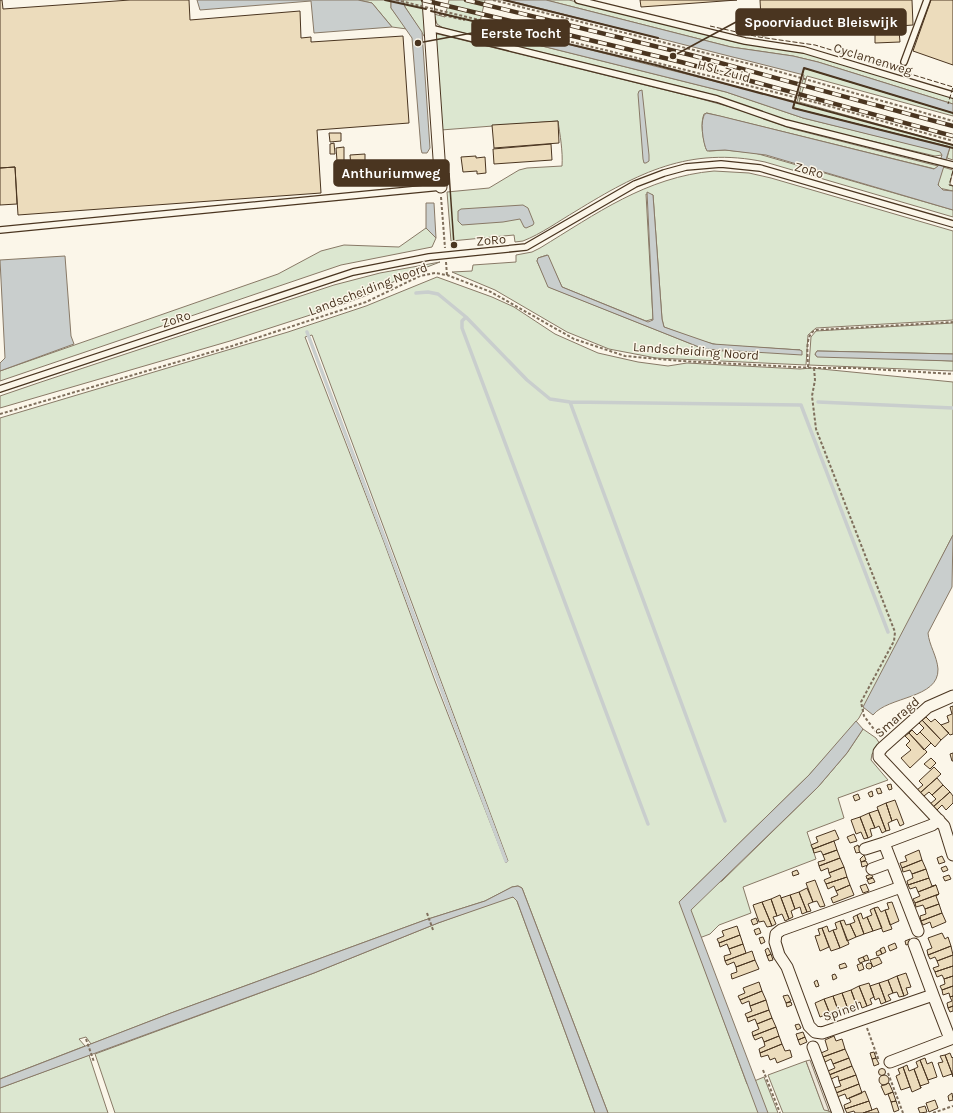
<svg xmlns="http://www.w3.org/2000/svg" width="953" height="1113" viewBox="0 0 953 1113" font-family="Karla,sans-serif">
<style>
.green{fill:#dce7d0;stroke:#887966;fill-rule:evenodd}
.parking{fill:#ede7d9;stroke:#887966}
.water{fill:#c9cecd;stroke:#887966}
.pier{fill:#fbf6e9;stroke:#887966}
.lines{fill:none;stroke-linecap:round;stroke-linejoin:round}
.stream{stroke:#c9cecd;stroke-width:3.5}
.building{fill:#ecdcbc;stroke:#4a3520}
.service-casing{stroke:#4a3520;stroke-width:8}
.minor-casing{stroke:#4a3520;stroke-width:13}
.path{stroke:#7f6f5c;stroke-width:2;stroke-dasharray:3 2;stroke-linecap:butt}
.service{stroke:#fbf6e9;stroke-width:5.5}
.minor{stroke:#fbf6e9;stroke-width:11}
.rail-casing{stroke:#4a3520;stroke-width:4.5}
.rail{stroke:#fbf6e9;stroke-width:3;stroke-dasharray:9;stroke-linecap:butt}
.path-bridge{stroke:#7f6f5c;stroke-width:2;stroke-dasharray:3 2;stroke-linecap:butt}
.fence{stroke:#4a3520;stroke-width:1;stroke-dasharray:5 2;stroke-linecap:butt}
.wall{stroke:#4a3520;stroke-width:2}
.labels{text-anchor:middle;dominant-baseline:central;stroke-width:3;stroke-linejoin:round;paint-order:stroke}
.street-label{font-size:13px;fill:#4a3520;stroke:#fbf6e9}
.leader{fill:none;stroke:#4a3520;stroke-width:1.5}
.callout-dot{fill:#4a3520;stroke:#fbf6e9;stroke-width:1.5}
.callout{fill:#4a3520;stroke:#4a3520;stroke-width:1.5}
.callout-label{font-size:14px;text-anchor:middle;font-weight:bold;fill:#fff}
</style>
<rect width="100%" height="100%" fill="#fbf6e9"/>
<path class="green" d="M358,0H391V8L407,29L392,27L372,3Z
M403,0H424L426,39L405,7Z
M449,0H487L482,18V27L490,33L726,92L803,118L935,150L941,152L942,155L935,156L791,122L706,93L443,28L437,24L434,14L445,17Z
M546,0H569L739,43L800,51L953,98V104L818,62L793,56L731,47Z
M438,34L694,97L734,108L793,129L938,166L935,169L931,168L707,113L704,114C700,123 703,139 706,149L709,151L725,150L755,153L953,210V217L765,162C689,146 638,173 576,211C559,221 541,234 523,241L515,242L514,235L451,241L447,192L489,188L519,170L527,168L562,166C563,151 560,135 558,121L441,130L435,35Z
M804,68L953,113V116L807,76L799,102L953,145V160L947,158L950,147L793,108Z
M943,167L953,170L950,184L953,186V191L939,188L938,182Z
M714,171L749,173L771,178L953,231V320L816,328L808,335L806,365L656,358L609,349L567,332L495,290L452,272L472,271L473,265L516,262V255L532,252L540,248C596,214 646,177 714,171ZM646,194L653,195L662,319L664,327L698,340L718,345L800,350L712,351L704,349L549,287L537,261L538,258L547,255L562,287L646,321L653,319Z
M426,228L436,238L432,247L341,265L0,381V371L278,274L321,251L344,245L399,247Z
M440,262L409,274L365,296L338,306L230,341L0,408V396L41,382L334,285L380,273Z
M437,277L492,297L514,307L555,334L598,353L638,362L668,366L687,363L800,369L811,368L953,382V535L886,667L859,718L846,734L809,775L679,902L722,881L818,787L847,753L863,729L876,738L880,744L872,754L871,760L888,780L838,798L844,818L807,832L816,859L743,887L751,913L719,925L710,934L694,940L747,1084L764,1077L778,1113H608L522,888L518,886L512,887L485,901L425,920L171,1013L91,1044L86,1037L79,1039L85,1046L0,1079V418L288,332L366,306ZM312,335L508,861L506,863L435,681L384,542L305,337Z
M953,323V354L817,351L815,355L953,361V371L809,365L811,337L816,331Z
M509,897H513L517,901L595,1113H115L95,1054L314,973L438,923Z
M89,1055L108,1113H0V1088Z
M806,1061L824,1109L833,1113H783L768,1075Z"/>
<path class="parking" d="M810,1060L829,1111L824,1110L806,1061Z"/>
<path class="water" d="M197,0H358L372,3L392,27L314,33L311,1L200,10Z
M391,0H403L405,7L422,32L430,148L427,153H422L421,149L412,38L391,8Z
M487,0H546L731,47L793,56L818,62L953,104V113L804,68L793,108L950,147L938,185L943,190L953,191V210L766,155L725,150L707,151C703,144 699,118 706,113L720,116L934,169L938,166L942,155L940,152L803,118L726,92L486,32C477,25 484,9 487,0Z
M642,90L649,155V161L646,163H644L643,159L638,94L639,91Z
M647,192L653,195L662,319L664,327L713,344L800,350L802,351V355L704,349L548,287L537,261L538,258L548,255L562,287L643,320L648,322L653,320Z
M426,203H434L436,238L426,228Z
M523,205L528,208L534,223L533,225L526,228L524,227L520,219L503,222L462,225L458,221V211L461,209Z
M65,256L71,336L74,344L0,371V363L5,358L0,260Z
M817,351L953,354V361L817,357L815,354Z
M953,535L952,587L928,633C929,645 937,656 938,669C939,699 888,696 873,715L863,707Z
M856,721L863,729L847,753L818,787L691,910L768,1113H758L679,902L809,775Z
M518,886L522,888L608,1113H595L517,901L513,897L438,923L314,973L0,1088V1079L13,1074L171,1013L425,920L485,901L512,887Z"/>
<path class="pier" d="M485,0H504L519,3L804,75L797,102L480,22Z"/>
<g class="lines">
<path class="stream" d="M416,293L428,292L438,294L466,317L527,380L550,399L570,402L801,405L888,632
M466,317L462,321V328L648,824
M307,332L506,861
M570,402L725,821
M818,402L953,408"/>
</g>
<path class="building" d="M0,0H2L3,9L130,0H189L190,20L300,11L301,38L311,37V42L403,36L409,123L317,130L321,193L18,215L15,167L0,168Z
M640,0H737L641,7Z
M760,0H912L913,25L762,36Z
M931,0H953V65L913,51Z
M899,31L900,42L875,43V33Z
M558,121L559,143L494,148L492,125Z
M329,133H341V141L330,142Z
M334,143L335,154H330V144Z
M551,144L552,160L494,164L493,149Z
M344,147V161H337L336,148Z
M365,154V163L373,162L374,174L352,178L350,155Z
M476,156V158L485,157L486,173L477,174V171L463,172L461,157Z
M15,167L17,204L0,205V168Z
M953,706V734L950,735L941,725L949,722L947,716L952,714L950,707Z
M926,717L931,722L935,719L949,733L941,740L922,720Z
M922,720L941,740L935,747L920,732L924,728L919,723Z
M912,730L917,735L920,732L931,743L924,750L909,733Z
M909,733L927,752L910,768L901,758L911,750L906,745L910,741L905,736Z
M953,753V761H952L950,754Z
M931,758L936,763L930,769L924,764Z
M934,767L941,774L920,793L917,790L923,785L919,781Z
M937,778L943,785L932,795L929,792L924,796L920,793Z
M891,784L892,789L889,790L887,785Z
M943,785L950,792L933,807L930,804L936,799L932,795Z
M880,788L882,793L878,794L876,789Z
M872,791L873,796L870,797L868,793Z
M950,792L953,796V803L946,810L942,805L937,810L933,807Z
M858,794L860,799L855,801L853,796Z
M895,800L904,824L900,826L897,819L892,821L886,803Z
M886,803L892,821L888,823L890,830L886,831L877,807Z
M878,810L886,831L882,833L879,826L875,828L869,813Z
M869,813L875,828L870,829L872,836L868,838L860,817Z
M860,817L868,838L864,839L861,832L856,834L851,820Z
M835,830L839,839L813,849L811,845L818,842L816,837Z
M854,834L857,841L850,843L847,837Z
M834,841L837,850L823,855L821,851L814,853L813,849Z
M858,845L861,852L856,853L854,847Z
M837,850L840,858L819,866L818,862L825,860L823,855Z
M919,850L922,860L902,868L900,863L907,861L905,856Z
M864,855L866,860L861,862L860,859Z
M942,856L945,862L939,864L937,858Z
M840,858L844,867L829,873L828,868L821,871L819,866Z
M922,860L926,869L912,874L910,870L903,872L902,868Z
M866,861L868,865L862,867L861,862Z
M946,866L948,870L943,872L941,868Z
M844,867L847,877L826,884L824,880L831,877L829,873Z
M926,869L929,878L908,885L907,881L913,878L912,874Z
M797,870L799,874L793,876L792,872Z
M871,874L873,877L867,879L866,876Z
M949,875L951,879L945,881L943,877Z
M847,877L850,885L836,891L834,886L828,889L826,884Z
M873,878L875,882L869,884L867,880Z
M929,878L932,886L936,885L918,892L916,887L910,889L908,885Z
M815,880L825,906L820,907L817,901L813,902L806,883Z
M866,884L869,891L863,893L860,886Z
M850,885L854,895L833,903L831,898L838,895L836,891Z
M936,885L939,894L915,903L913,899L920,896L918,892Z
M807,888L813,902L808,904L811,911L807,912L799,892Z
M799,892L807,912L802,914L800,907L795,909L790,895Z
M939,894L936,896L939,904L925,909L923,905L916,907L915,903Z
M780,895L789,919L785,921L782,914L777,916L771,899Z
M790,895L795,909L791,911L793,917L789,919L781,898Z
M771,899L777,916L773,917L776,924L772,926L762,902Z
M762,902L772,926L767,927L764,921L759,922L753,905Z
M892,902L899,921L890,925L885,910L889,909L887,903Z
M939,904L942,913L921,921L920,916L926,914L925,909Z
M878,907L881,912L885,910L892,929L883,932L874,908Z
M874,908L882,928L873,931L867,917L872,915L870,910Z
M861,913L863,919L867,917L873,931L864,934L857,915Z
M942,913L946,922L932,928L930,922L923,925L921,921Z
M857,915L864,934L856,937L850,924L855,922L853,917Z
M756,918L758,923L753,925L751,920Z
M844,920L846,925L850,924L856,937L847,941L840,921Z
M840,921L849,944L840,948L833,930L837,929L835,923Z
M737,926L740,935L719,943L717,939L724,936L722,931Z
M827,926L829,932L833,930L840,948L831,951L822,928Z
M759,928L761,933L756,935L754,930Z
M822,928L829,947L820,951L815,936L820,935L818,929Z
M942,933L945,939L948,937L951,946L928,955L927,950L932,948L928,938Z
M740,935L743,944L729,949L727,944L720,947L719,943Z
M763,937L765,942L761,944L759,938Z
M910,939L911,943L906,945L905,941Z
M895,943L897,948L890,951L888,946Z
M743,944L746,953L725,961L724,956L731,954L729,949Z
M951,946L953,955L937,961L935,957L930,959L928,955Z
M884,947L886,952L882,954L880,949Z
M768,948L771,954L767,956L765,950Z
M880,950L882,954L877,956L876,952Z
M752,951L755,960L736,967L734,962L727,965L725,961Z
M771,954L773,960L769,961L767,956Z
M867,955L869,960L865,961L863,957Z
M953,955V966L935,972L933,968L939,966L937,961Z
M863,957L865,961L860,963L858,959Z
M879,957L882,963L873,967L870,960Z
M755,960L759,969L732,979L731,974L737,972L736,967Z
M866 966a3 3 0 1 1 6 0a3 3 0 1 1-6 0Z
M845,963L847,967L840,969L839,965Z
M862,963L864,969L859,971L857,965Z
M953,966V976L944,979L942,975L937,977L935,972Z
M906,973L911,987L906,988L908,994L904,996L897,976Z
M835,974L837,978L833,980L832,975Z
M897,976L904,996L899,997L897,992L893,993L888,980Z
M953,976V986L942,990L940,986L945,984L944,979Z
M817,980L819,986L816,987L814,982Z
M888,980L893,993L888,995L891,1000L886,1002L879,983Z
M759,982L762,991L740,1000L738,996L745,993L743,988Z
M869,983L874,997L870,999L872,1004L867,1006L859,986Z
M879,983L886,1002L881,1004L879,998L875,1000L870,986Z
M859,986L867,1006L862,1008L860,1002L856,1004L851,990Z
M953,986V996L950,997L949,993L943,995L942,990Z
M851,990L856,1004L852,1005L854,1011L849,1012L842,993Z
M762,991L766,1000L750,1006L749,1001L742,1004L740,1000Z
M842,993L849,1012L844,1014L842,1009L838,1010L833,996Z
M788,995L791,1001L786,1003L783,996Z
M833,996L838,1010L834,1012L836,1017L832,1019L824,999Z
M953,996V1006L948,1008L947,1003L952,1001L950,997Z
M824,999L832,1019L827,1021L825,1015L820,1017L815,1003Z
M766,1000L769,1010L747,1018L745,1014L752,1011L750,1006Z
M791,1002L792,1005L787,1007L786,1003Z
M953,1006V1011L950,1012L948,1008Z
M769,1010L772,1018L757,1024L755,1019L748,1022L747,1018Z
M772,1018L776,1027L753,1036L752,1032L759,1029L757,1024Z
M799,1024L801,1028L797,1030L795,1025Z
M776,1027L779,1036L764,1042L762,1037L755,1040L753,1036Z
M803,1032L805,1037L798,1040L796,1034Z
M779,1036L782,1044L760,1053L759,1049L765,1046L764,1042Z
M834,1036L836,1041L842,1039L845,1049L823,1057L821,1053L828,1050L825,1040Z
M805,1037L807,1042L800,1045L798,1040Z
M782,1044L785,1051L790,1050L792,1057L777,1063L775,1058L770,1060L768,1055L761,1057L760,1053Z
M845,1049L849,1058L833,1064L831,1059L825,1062L823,1057Z
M874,1052L876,1058L872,1059L870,1053Z
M950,1053L952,1058L953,1057V1076L945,1055Z
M945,1055L953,1076V1077L952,1074L943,1077L938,1063L943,1062L940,1056Z
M849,1058L852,1066L829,1075L828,1071L835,1068L833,1064Z
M876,1058L879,1064L874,1066L872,1059Z
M925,1058L927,1064L932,1062L937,1077L928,1080L920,1060Z
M920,1060L929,1083L920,1086L921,1088L914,1069L918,1067L916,1062Z
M907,1065L909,1071L914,1069L921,1088L912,1092L903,1067Z
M852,1066L856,1075L839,1081L838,1076L831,1079L829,1075Z
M903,1067L910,1087L901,1090L896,1076L900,1074L898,1069Z
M878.5 1072a3.5 3.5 0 1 1 7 0a3.5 3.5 0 1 1-7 0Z
M879 1080a5 5 0 1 1 10 0a5 5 0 1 1-10 0Z
M856,1075L859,1084L836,1093L834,1088L841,1086L839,1081Z
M889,1083L893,1092L885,1095L881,1086Z
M859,1084L862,1093L847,1099L845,1094L837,1097L836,1093Z
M865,1091L869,1101L845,1109L844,1105L851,1102L849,1098Z
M893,1092L896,1101L891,1102L888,1094Z
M952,1093L953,1100L949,1101L948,1096Z
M935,1100L938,1108L929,1112L926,1103Z
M869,1101L872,1110L863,1113H855L854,1111L847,1113L845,1109Z
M896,1101L899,1110L894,1112L891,1102Z
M925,1106L927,1112L920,1113L918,1108Z
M877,1108L879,1113H863L872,1110Z"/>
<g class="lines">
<g class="service-casing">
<path id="service" d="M578,0L745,41L804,50L953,95
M430,28L717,99L786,123L953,165
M904,62L927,0
M0,230L441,187
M0,389L353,272L429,257L526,247L635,184L664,173L686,167L721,164L760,168L953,224"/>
</g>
<g class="minor-casing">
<path id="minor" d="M428,0L441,187
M953,696L928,707L882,748L879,752V757L944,826L953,855
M939,820L932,825L884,843L901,887L781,930L776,934L775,942L779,955L787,967L809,1026L815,1032L822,1033L933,995L950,1039
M865,849L884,843
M872,869L891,862
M901,887L918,931
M914,944L933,995
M813,1047L838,1113
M890,1062L953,1038"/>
</g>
<path class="path" d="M493,0L766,68L953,121
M439,14L464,20V16
M818,103L953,141
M441,197L445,248
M446,262L447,275
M808,367C808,356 804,334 816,330L953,322
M814,368L815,380L812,396L816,429L895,632L894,641L861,702L864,716L879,736
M0,414L232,346L366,302L420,276L435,273L447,275L491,292L574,339L625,356L681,361L814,368H855L953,374
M427,913L433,930
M867,1028L879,1061
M86,1039L94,1062
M763,1070L780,1113
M888,1073L903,1113
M933,1113L953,1106"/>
<use href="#service" class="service"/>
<use href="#minor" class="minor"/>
<g class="rail-casing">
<path id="rail" d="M423,0L681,62L953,136
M466,0L691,55L953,126"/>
</g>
<use href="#rail" class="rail"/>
<path class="path-bridge" d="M396,0L605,50L818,103"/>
<path class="fence" d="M710,26L759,37L815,45L953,87L948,104
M953,171L949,185L953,186"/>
<path class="wall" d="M385,0L426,9
M504,0L658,38
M431,11L656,65L953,145
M953,148L793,108L804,68L953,113"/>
</g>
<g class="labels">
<g class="street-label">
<text transform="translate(873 59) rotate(17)">Cyclamenweg</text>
<text transform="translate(724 71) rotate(15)">HSL-Zuid</text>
<text transform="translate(809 170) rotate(16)">ZoRo</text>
<text transform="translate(491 240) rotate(-5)">ZoRo</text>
<text transform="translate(368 289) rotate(-21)">Landscheiding Noord</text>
<text transform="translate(176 319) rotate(-18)">ZoRo</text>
<text transform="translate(696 351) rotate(4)">Landscheiding Noord</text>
<text transform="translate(897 717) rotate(-41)">Smaragd</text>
<text transform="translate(841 1011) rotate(-19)">Spinel</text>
</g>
</g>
<path class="leader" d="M673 56L736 22M418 43L472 33M454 245L449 173"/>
<g class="callout-dot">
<circle cx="673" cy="56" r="4"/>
<circle cx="418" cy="43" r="4"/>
<circle cx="454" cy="245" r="4"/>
</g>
<g class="callout">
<rect x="736" y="9" width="170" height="26" rx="4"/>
<rect x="472" y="20" width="97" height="26" rx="4"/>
<rect x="334" y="160" width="115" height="26" rx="4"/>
</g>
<g class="callout-label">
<text x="821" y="27">Spoorviaduct Bleiswijk</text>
<text x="521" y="38">Eerste Tocht</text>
<text x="391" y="178">Anthuriumweg</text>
</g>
</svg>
